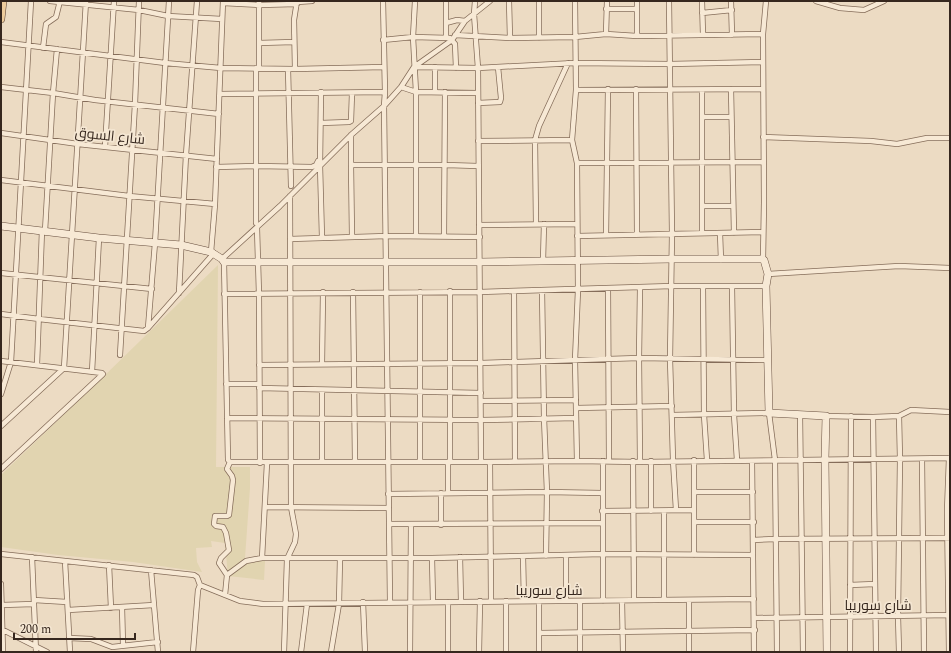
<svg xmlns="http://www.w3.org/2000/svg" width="951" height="653" viewBox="0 0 951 653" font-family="Spectral,Cairo,serif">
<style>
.farmland{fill:#e1d4b0}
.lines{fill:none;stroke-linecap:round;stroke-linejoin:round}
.street-casing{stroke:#856d5a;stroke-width:6}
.secondary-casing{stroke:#674e3e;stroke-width:8}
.primary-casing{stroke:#533c2f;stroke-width:8}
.street{stroke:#f7e9d5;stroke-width:4.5}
.secondary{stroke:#f7e9d5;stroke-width:7}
.primary{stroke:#eecc9c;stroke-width:7}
.labels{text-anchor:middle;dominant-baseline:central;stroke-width:3.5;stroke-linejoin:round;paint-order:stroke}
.street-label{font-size:14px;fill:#36271e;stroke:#f4e6d2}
</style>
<rect width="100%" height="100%" fill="#ecdbc3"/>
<path class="farmland" d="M218,265L216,467H250V488L245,558L265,561L264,580L228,576L225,543L211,541L212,547L196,548L197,562L202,572L133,562L58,555L1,547V475L102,378Z"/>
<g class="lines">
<g class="street-casing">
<path id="street" d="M50,1L139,10L168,16L222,19
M383,1L385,92L384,106L390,602
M415,1L413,37L416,92V236
M446,1V38
M475,1L474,14L478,68L481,462
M509,1L510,38
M539,1V38
M575,1L576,90L572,140L577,163L578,290L575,360L577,461
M669,1L672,234L670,359L673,460L676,510
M702,1L703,35
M731,1L732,35
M816,1L840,8L864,10L884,1
M297,2L312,1
M223,3L260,5L297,4
M606,9H637
M702,13L732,10
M446,23L457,20L465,21
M606,34L607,1
M455,35L510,38L575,37L606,34L637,36L763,34
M637,36V1
M383,40L413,37L450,38L455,44L456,68
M1,42L165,63L221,68L295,69L384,67
M259,43L294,42
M43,48L46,24L56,17L60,1
M414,67L478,68L575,63L670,64L763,62
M435,67V92
M256,68V223
M259,68V1
M288,69L291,186
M295,69L294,20L297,1
M1,87L53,93L95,100L219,114
M401,87L416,92L477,93
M636,89L637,234
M731,89L734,233
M576,90L763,89
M702,90V233
M321,92L320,165L322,238
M220,94L385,92
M478,103L500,102L501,98L498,67
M702,117H731
M321,123L349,122L351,121L352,93
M1,133L78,144L217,159
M351,135V165H446L478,166
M763,137L871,141L897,144L927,138H950
M478,141L572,140
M105,147L114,1
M577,163L763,162
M351,165L352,237
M216,167L256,166L312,167L316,165L318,161
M1,180L129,196L215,204
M702,206H733
M536,224L535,140L539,126L568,63
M479,225L577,224
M257,228L259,294L260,463
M45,231L53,93L57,49
M720,233L721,260
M606,235L608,89
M444,236L445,92
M577,236L763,232
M290,239L387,236L480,237
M211,252L215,204L223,1
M222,259L280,206L351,135L384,106L401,87L414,67L452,40L465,21L490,1
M763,260L764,202L763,34L766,1
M543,261L544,224
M224,262L228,460L230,462L227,469L232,476L233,480L229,515L227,516H215L214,524L216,526L223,527L226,533L229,550L221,558L219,563L227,575
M1,273L152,289
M768,274L899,266L950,268
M703,287L704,415L707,460
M732,287L734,415L737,460
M608,288L609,461
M542,290L544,418L547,492L546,556
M450,291V462
M514,291L515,461
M353,292L355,462
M420,292V462
M179,293L186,155L197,1
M224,294L480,292L672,286H766
M1,314L39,319L144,331L148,328L214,253
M148,328L155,243L169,1
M120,355L135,104L139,1
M1,361L102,373L103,374L1,469
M322,364L323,292
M37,365L42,230
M259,365L481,363L639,358L767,360
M92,372L99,238
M226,384H259
M259,388L481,393
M322,390V462
M1,394L11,362L31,1
M481,401L576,400
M576,408L672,406
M672,415L769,413L775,460L777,652
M800,415L803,652
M826,416L873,417L899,416L911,410L950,412
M873,417L876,652
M227,418L481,420L576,418
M1,426L64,368L86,1
M949,458L947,511L949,652
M922,459L924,652
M694,460V555
M603,461V601
M633,461L634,600
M651,461V511
M752,461L754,652
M230,462H481L577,461L640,462L950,458
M448,462V493
M490,462L491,601
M640,462L639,358L640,288
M694,492H753
M441,493V525
M388,494L547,492L602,493
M265,507L389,508
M602,511L694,510
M664,511V600
M694,522H754
M389,524L603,523
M753,540L776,539L950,538
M1,554L194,575L197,577L200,585
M523,556L524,601
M32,557L36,652
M460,557L461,602
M262,558L267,463
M432,558L433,602
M65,561L70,652
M109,565L111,608
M151,570L158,652
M1,584L3,652
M850,585L875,584
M225,595L227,575L246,561L262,558H432L603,554L753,555
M34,600L67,602
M539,601V652
M566,601V556
M580,601V652
M622,601L623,652
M363,602L365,652
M2,605L34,604
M122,607L123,645
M68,610L154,605
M755,618L950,615
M1,629L47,652
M539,633L755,630
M69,638L91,639L112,647L158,642
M193,652L198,590L200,585L240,601L263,604L754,599
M284,652L287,559L295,542L296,534L291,507L290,196
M301,652L307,604
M331,652L339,604L340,558
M410,652L411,525
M448,652V602
M479,652L480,601
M506,652V601
M689,652V600
M850,652L851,416
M899,652L898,616L900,459L899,416"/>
</g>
<g class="secondary-casing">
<path id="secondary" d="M1,226L99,238L181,245L211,252L222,259L224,262H480L672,259H761L764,260L768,274L766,286L769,413L826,416L825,459L827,652"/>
</g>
<g class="primary-casing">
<path id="primary" d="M1,19L3,1"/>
</g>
<use href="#street" class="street"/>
<use href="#secondary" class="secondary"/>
<use href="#primary" class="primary"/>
</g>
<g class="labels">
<g class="street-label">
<text transform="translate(110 136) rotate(6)">شارع السوق</text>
<text x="549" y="590">شارع سوريبا</text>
<text x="878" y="605">شارع سوريبا</text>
</g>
</g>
<rect width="951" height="653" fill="none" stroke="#36271e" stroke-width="4"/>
<path d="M14 633v6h121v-6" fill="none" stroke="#36271e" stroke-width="2"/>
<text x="20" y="633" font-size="12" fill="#36271e" stroke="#f4e6d2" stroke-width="3" paint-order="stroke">200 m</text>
</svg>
